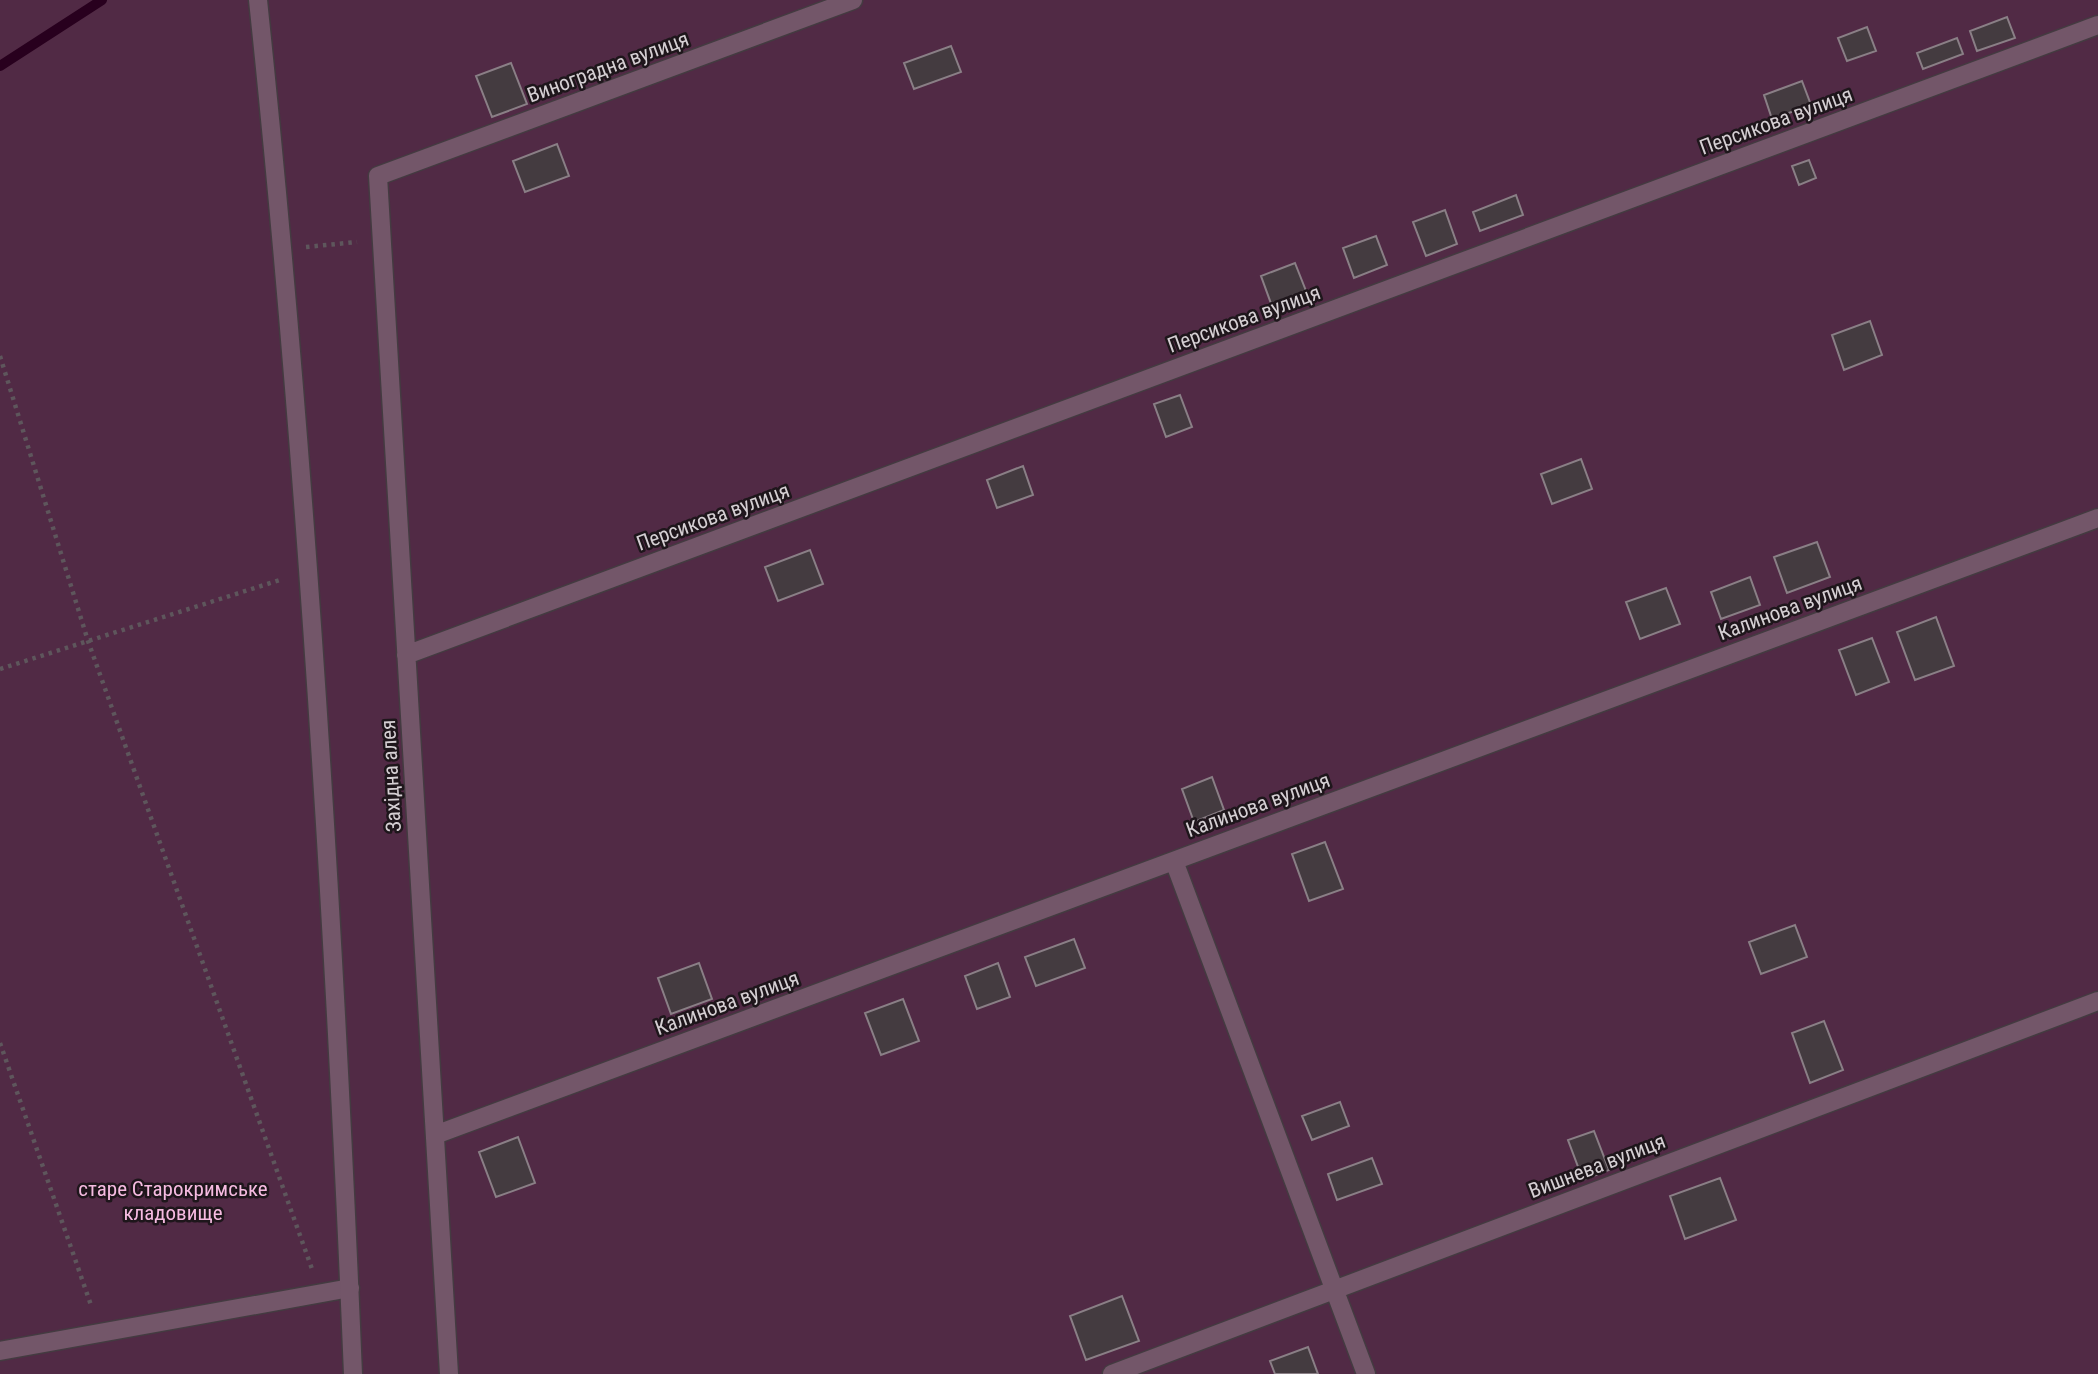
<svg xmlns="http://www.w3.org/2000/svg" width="2098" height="1374" viewBox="0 0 2098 1374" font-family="'Roboto Condensed',sans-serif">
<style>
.green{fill:#512a45}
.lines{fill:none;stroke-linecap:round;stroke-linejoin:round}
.stream{stroke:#28001e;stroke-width:10}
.building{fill:#443b40;stroke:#8a7f86;stroke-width:2}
.service-casing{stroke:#443b41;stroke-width:21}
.minor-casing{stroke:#443b41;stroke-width:21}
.path{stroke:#5e565c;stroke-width:4.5;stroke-dasharray:3.5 5;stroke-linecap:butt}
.service{stroke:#735669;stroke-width:18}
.minor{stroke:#735669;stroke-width:18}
.labels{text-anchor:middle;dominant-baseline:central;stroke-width:5;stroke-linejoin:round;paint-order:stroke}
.street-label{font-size:21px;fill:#d5cfd3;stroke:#1e161b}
.park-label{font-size:21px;fill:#f6bbe1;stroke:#1e161b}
</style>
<rect width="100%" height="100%" fill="#281f25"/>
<path class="green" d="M0,0H2098V1374H0Z"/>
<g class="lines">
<path class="stream" d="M0,66L102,0"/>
</g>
<path class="building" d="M2007,17L2015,38L1977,51L1970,31Z
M1867,27L1876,51L1847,61L1838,38Z
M1957,38L1963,54L1923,69L1917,53Z
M951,46L961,72L914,89L904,63Z
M511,63L527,104L492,117L476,76Z
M1802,81L1811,105L1772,119L1764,95Z
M557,144L569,176L525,192L513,161Z
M1809,160L1816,178L1799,185L1792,166Z
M1516,195L1523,215L1480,231L1473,212Z
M1445,210L1457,244L1426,256L1413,222Z
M1376,236L1387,265L1354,278L1343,248Z
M1295,263L1308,296L1273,309L1261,276Z
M1870,321L1882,355L1844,370L1832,335Z
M1180,395L1192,427L1166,437L1154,404Z
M1581,459L1592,489L1552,504L1541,474Z
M1023,466L1033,495L997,508L987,480Z
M1817,542L1830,577L1787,593L1774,557Z
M810,550L823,584L778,601L765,567Z
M1750,577L1760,605L1721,619L1711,592Z
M1666,588L1680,624L1640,639L1626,602Z
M1936,617L1954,666L1915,680L1897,632Z
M1872,638L1889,682L1856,695L1839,650Z
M1212,777L1224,810L1194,822L1182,789Z
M1325,842L1343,889L1309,901L1292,854Z
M1795,925L1807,957L1761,974L1749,942Z
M1074,939L1085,968L1036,986L1025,957Z
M699,963L712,999L671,1014L658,978Z
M998,963L1010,997L977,1009L965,976Z
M903,999L919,1041L881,1055L865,1013Z
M1824,1021L1843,1070L1810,1083L1792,1033Z
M1340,1102L1349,1126L1312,1140L1302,1116Z
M1594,1131L1609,1170L1583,1180L1568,1140Z
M518,1137L535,1183L496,1197L479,1152Z
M1372,1158L1382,1184L1337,1200L1328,1174Z
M1720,1178L1736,1220L1685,1239L1670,1196Z
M1122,1296L1139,1341L1086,1360L1070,1316Z
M1308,1347L1318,1374H1275L1270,1361Z"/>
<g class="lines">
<g class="service-casing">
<path id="service" d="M406,655L2098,25
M1174,861L1366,1374
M435,1135L2098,518
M0,1351L350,1288
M449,1374L378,176L853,0
M1112,1374L2098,1001"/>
</g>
<g class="minor-casing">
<path id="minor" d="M258,0C306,457 334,915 353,1374"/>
</g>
<path class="path" d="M306,247L357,242
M0,356L88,641L312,1269
M0,669L283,579
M0,1043L92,1308"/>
<use href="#service" class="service"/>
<use href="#minor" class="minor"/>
</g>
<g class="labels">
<g class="street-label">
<text transform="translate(608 67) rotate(-20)">Виноградна вулиця</text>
<text transform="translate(1776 121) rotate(-20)">Персикова вулиця</text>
<text transform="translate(1244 319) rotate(-20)">Персикова вулиця</text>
<text transform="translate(713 517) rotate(-20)">Персикова вулиця</text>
<text transform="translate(1790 608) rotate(-20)">Калинова вулиця</text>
<text transform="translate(391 776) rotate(-93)">Західна алея</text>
<text transform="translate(1258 805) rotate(-20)">Калинова вулиця</text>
<text transform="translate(727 1003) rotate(-20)">Калинова вулиця</text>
<text transform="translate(1597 1166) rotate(-21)">Вишнева вулиця</text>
</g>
<g class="park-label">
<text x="173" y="1189">старе Старокримське<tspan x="173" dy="24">кладовище</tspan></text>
</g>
</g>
</svg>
